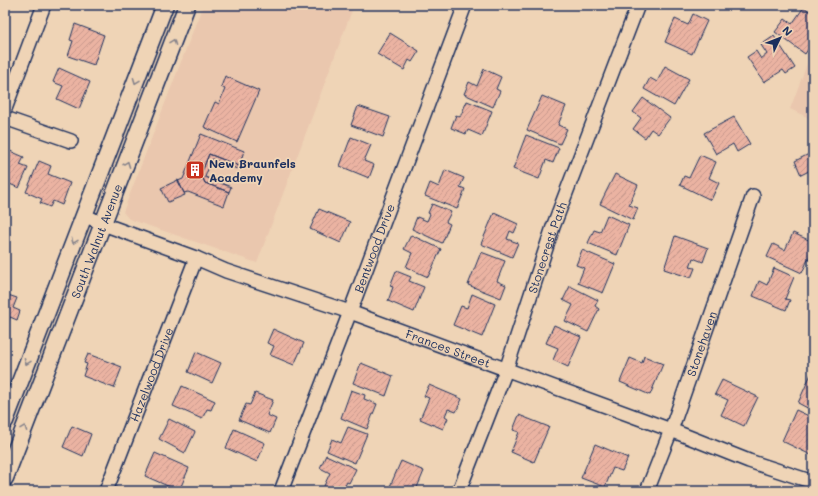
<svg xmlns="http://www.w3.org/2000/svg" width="818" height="496" viewBox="0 0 818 496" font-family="Mali,sans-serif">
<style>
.built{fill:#eac7ae}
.building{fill:url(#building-hatch);stroke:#1b2f5e}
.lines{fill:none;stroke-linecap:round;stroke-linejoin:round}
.minor-casing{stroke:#1b2f5e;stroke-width:16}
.tertiary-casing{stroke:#1b2f5e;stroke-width:19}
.minor{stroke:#efd4b6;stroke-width:13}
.tertiary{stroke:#efd4b6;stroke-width:16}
.oneway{stroke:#85828a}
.labels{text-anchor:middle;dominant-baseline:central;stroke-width:3.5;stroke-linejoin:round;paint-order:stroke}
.poi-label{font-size:12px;font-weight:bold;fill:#1b2f5e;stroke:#efd4b6;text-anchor:start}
.street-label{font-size:12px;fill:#1b2f5e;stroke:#efd4b6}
</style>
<defs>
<pattern id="building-hatch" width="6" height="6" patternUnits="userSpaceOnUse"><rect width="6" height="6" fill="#ebb3a2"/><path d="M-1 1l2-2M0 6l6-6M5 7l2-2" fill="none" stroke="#c99a8e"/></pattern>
</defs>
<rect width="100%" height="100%" fill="#efd4b6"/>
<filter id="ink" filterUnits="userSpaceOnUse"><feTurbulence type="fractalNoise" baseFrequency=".025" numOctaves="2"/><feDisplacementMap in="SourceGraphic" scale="8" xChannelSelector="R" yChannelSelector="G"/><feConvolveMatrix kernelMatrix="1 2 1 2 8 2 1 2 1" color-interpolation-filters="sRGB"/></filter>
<g filter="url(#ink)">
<path class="built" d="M203,5H354L257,263L129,219L123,212Z
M813,48V120L790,109Z"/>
<path class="building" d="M804,7L813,14V42L805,54L775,32L785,19L792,24Z
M693,14L707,21L692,54L665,42L675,19L688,25Z
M75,24L104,35L94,65L68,56L73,41L70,40Z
M390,33L419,51L412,62L409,60L404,70L377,54Z
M774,36L795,68L786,74L783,70L764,82L747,57L756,51L761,59L767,54L761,45Z
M665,66L689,79L674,106L644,89L650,78L657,82Z
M59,68L90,82L79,109L57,99L63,86L53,82Z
M484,69L501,77L496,89L500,91L493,107L464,94L469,82L477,86Z
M225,76L259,91L237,142L204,127L215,102L219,104L225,89L221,87Z
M542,96L566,106L558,125L567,129L560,144L527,130Z
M643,98L670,118L658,134L651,129L645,138L633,129L641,118L633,112Z
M467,101L492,111L482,136L468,130L466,134L451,128L456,115L460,117Z
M358,106L390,117L383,137L351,125Z
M734,117L750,144L737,152L733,144L716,154L704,133Z
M201,134L244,151L239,166L209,154L201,174L205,183L229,192L224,206L188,192L184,193L178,181L183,179Z
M526,135L559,148L553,163L546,160L539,179L513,169Z
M351,137L371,145L364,161L374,165L369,178L340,166Z
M10,151L24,157L20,165L28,168L19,188L5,182V158L6,159Z
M813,152V175L811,170L801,175L795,161Z
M209,154L239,166L237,169L212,159L205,177L231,187L229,192L205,183L201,174Z
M700,155L716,162L709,178L719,183L711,200L680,185L684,176L689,178Z
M39,161L51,166L48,174L70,183L62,205L53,201L50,207L40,203L42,199L26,192Z
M445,170L464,178L460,187L465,189L457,209L425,196L430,183L439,187Z
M615,174L638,185L629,205L638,208L633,220L600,204Z
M178,180L185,195L168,202L161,188Z
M432,204L451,212L446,222L450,224L442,243L412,229L417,217L427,221L430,214L428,213Z
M319,209L350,222L341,243L310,229Z
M494,213L518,224L514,233L510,231L507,239L518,243L512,257L481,244Z
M607,215L629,225L617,255L588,243L594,230L600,232Z
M793,233L813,242V248L802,273L767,257L773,244L785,250Z
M411,235L441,249L428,277L406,267L412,253L404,249Z
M675,236L708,248L703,262L693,258L690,267L695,268L691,278L664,269Z
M582,250L615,264L603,293L578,283L584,268L576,265Z
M481,252L505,261L497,281L506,285L501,298L468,285Z
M774,268L794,277L785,299L790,300L786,310L753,296L759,281L767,285Z
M396,271L411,277L409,281L424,287L414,312L388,301L393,287L390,286Z
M570,286L598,300L595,306L599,309L588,332L565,321L573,305L563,300Z
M5,294L17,298L13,308L20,311L17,320L10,317L5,331Z
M472,294L495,304L482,337L453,325L461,306L467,308Z
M554,325L581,337L568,367L553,360L558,348L546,343Z
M273,329L304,343L294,365L270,355L274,346L267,343Z
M196,352L221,363L212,383L188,372Z
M88,354L122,367L114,388L83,376L87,364L84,363Z
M644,356L663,364L650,395L620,382L630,358L642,363Z
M361,363L393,376L386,396L353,383Z
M811,374L813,375V411L798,403Z
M722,380L758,397L744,426L721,415L728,400L715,394Z
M429,385L462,399L456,412L448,409L445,416L448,418L443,429L420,419L429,398L424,396Z
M182,386L215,401L211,410L207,409L202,419L173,406Z
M351,390L365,395L364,399L377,404L367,429L341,418Z
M255,393L273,400L267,415L276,419L270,433L239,420L246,404L250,405Z
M796,410L813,418V432L811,436L813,437V450L811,455L782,441Z
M519,415L549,427L534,462L511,452L519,432L513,430Z
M169,419L195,432L185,453L159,439Z
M72,426L91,434L83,456L63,447Z
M348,427L367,434L355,463L327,451L332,439L341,443Z
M234,429L265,443L257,462L226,448Z
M595,444L628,458L622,471L613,468L605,487L581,478Z
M155,453L189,468L179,491L145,476Z
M326,455L356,469L349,483L347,482L342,491H330L323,488L330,473L320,468Z
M401,461L424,471L416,490L418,491H388Z
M580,488L589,491H579Z"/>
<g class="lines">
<g class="minor-casing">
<g id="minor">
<path d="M5,109L44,5"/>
<path d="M5,118L71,141"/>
<path id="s1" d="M84,215L103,224L196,258L226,271L350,312L671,430L749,461L813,482"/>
<path id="s2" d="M106,491L196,258"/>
<path id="s3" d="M281,491L350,312L465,5"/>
<path id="s4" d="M459,491L506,370L553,227L638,5"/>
<path id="s5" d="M647,491L671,430L753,196"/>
</g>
</g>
<g class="tertiary-casing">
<g id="tertiary">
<path d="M5,421L165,5"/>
<path id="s6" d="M5,478L187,5"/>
</g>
</g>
<use href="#minor" class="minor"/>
<use href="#tertiary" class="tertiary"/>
</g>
<defs><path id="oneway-chevron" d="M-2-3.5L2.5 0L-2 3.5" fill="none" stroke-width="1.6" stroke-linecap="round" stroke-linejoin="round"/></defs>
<g class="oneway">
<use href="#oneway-chevron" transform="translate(173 42) rotate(-69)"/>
<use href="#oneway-chevron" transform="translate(136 81) rotate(111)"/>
<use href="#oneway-chevron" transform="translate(127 164) rotate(-69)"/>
<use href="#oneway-chevron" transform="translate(74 241) rotate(111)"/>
<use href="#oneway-chevron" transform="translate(27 362) rotate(111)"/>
<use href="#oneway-chevron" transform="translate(24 428) rotate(-69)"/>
</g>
</g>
<defs>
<g id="building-square" transform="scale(1)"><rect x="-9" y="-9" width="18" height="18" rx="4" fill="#c8321e" stroke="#efd4b6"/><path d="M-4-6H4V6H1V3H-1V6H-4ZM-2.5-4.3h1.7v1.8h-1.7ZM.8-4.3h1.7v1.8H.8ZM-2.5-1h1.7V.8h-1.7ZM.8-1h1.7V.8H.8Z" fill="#fff"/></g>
</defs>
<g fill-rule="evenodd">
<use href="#building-square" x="195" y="170"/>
</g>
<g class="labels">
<g class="poi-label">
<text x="209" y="163">New Braunfels<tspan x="209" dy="14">Academy</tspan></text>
</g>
<g class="street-label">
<text stroke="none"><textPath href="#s6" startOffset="254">South Walnut Avenue</textPath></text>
<text stroke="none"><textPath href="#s3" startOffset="260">Bentwood Drive</textPath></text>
<text stroke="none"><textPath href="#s4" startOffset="259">Stonecrest Path</textPath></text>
<text stroke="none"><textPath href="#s5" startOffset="157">Stonehaven</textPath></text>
<text stroke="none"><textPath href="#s1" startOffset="388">Frances Street</textPath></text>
<text stroke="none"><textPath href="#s2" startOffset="125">Hazelwood Drive</textPath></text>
</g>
</g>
<rect width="818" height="496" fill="none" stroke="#efd4b6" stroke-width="20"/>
<rect x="10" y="10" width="798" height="476" fill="none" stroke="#1b2f5e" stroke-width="1.5" filter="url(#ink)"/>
<g transform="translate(780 38) rotate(47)" stroke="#efd4b6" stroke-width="3" paint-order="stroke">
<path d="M0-3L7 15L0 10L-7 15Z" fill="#1b2f5e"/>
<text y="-6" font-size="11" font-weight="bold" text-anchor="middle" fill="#1b2f5e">N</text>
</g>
</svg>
